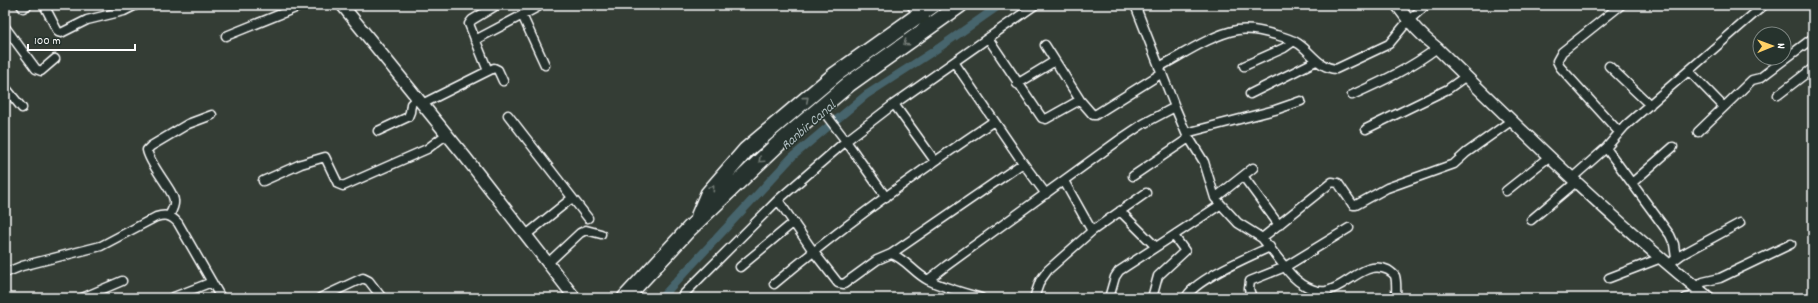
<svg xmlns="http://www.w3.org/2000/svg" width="1818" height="303" viewBox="0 0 1818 303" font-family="Dekko,sans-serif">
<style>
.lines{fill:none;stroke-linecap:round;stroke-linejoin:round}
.canal{stroke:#47656d;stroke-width:8}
.street-casing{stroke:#fff;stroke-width:11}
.secondary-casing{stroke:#fff;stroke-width:14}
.highway-casing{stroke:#fff;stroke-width:18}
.street{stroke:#26332d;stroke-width:8}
.secondary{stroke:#26332d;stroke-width:11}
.highway{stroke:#26332d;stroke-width:15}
.oneway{stroke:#727a76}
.labels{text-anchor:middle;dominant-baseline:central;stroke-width:3;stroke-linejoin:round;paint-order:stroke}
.water-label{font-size:14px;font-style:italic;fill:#acbabd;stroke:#26332d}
</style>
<rect width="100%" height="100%" fill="#343d35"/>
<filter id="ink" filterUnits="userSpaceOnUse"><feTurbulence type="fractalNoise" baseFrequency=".025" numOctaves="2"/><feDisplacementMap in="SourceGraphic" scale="8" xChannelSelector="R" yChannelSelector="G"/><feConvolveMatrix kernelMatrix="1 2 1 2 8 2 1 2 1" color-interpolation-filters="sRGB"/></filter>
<g filter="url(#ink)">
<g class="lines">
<path class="canal" d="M661,298L792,157L866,95L940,47L1000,5"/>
<g class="street-casing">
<path id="street" d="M21,5L23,8L28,5
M44,5L58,32L61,33L87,20L124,11L136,5
M1135,5L1175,107L1186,133L1204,162L1215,198L1238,223L1262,238L1285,267L1250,281L1249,289L1252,298
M1810,5L1813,7
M522,15L545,65
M5,27L36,69L41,71L55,59
M226,36L303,5
M988,38L1042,118L1046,119L1080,100
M475,40L538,7
M1045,45L1080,100L1093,115H1095L1162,73
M954,62L1023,163L1046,194
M1244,66L1284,48L1294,41
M1609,66L1650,105
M1159,67C1182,55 1211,35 1237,30C1250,28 1263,31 1276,35C1284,37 1292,39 1299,44C1311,52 1319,68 1336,69L1389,44L1408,21L1426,5
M488,71L469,24L472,20L497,5
M1689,71L1724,107
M1017,84L1055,61
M5,87L22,108
M1250,94L1316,61
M1352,95C1381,82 1411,68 1437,48
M1778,95L1813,68
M422,104L494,68L498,70L503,81
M894,104L935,161
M820,107L846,141L778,200L813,251L838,283L844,284L877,260L891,254C905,258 915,274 928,280C945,288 964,293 981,298
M508,115L588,218
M1366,129L1448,89L1466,76
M378,131L408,117L410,112L411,104L417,98
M1619,132L1560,67L1557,61L1562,52L1621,5
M1698,132L1752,80L1760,78L1813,38
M1186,133L1275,110L1301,101
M1606,148L1670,235L1674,244L1676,258
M1133,176L1189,138
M1243,176L1279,225
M1572,178L1606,148L1625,126L1764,5
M263,181L301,164L325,157L338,184L343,186L427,149L447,134
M1064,181L1092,231
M1632,183L1673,147
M1506,191L1550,156
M886,197L846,141L894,104L1035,5
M1215,198L1253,168
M1120,211L1156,247L1220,205
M169,216C171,212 175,206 174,201C174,191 150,166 147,150L151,146L188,124L212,115
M1531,220L1576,182
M1349,228L1285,267C1293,279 1310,293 1326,291C1347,287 1365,259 1388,270C1391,272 1394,274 1395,276C1397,282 1396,292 1396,298
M526,235L572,198
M1262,238L1332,182L1338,183L1353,205H1356L1387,188L1454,164L1466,153L1511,121
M891,254L1023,163
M1673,261L1681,255L1740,223
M548,263L580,233L586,230L601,234
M740,267L794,222
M5,273L22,266L101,246L156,217C165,214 171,215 178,223L221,298
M1609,278L1661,258
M928,280L946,266L1122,138L1143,124L1175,107
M774,284C844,225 918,172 994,121
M1697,288L1703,282L1720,278L1791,244
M82,298L122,281
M171,298L212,282
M320,298L363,278L369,281L382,298
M680,298L778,200
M1034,298L1040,281L1048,270L1092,231L1146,193
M1109,298L1115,277L1119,271L1156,247
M1152,298L1158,276L1185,251L1174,236
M1186,298C1193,280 1251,256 1270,247
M1686,298L1695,296"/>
</g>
<g class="secondary-casing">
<path id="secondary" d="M342,5L466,158L575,298
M913,5L929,27
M1397,5C1409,22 1421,36 1437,48C1525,134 1613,221 1709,298"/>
</g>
<g class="highway-casing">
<path id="highway" d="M699,215L708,194L746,150L836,74L933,5
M625,298L689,229L777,145L849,84L960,5"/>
</g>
<use href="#street" class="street"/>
<use href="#secondary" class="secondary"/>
<use href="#highway" class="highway"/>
</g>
<defs><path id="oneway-chevron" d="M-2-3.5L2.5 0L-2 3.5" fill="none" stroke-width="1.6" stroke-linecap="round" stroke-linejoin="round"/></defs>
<g class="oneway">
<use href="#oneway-chevron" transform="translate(906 43) rotate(146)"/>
<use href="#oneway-chevron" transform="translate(806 99) rotate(-40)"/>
<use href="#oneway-chevron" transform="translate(761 160) rotate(137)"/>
<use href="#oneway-chevron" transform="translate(712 188) rotate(-49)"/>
</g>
</g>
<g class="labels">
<g class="water-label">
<text transform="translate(809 126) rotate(-41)">Ranbir Canal</text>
</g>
</g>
<rect width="1818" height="303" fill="none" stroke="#26332d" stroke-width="20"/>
<rect x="10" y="10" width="1798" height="283" fill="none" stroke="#fff" stroke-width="1.5" filter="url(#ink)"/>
<g transform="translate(1772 46) rotate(89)"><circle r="19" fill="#26332d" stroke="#7d8581"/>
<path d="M0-3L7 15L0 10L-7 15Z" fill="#ffd166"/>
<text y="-6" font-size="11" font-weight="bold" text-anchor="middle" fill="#ffffff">N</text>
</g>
<path d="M28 44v6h107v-6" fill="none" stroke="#ffffff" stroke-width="2"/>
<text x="34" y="44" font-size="12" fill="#ffffff" stroke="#26332d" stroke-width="3" paint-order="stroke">100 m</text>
</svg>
